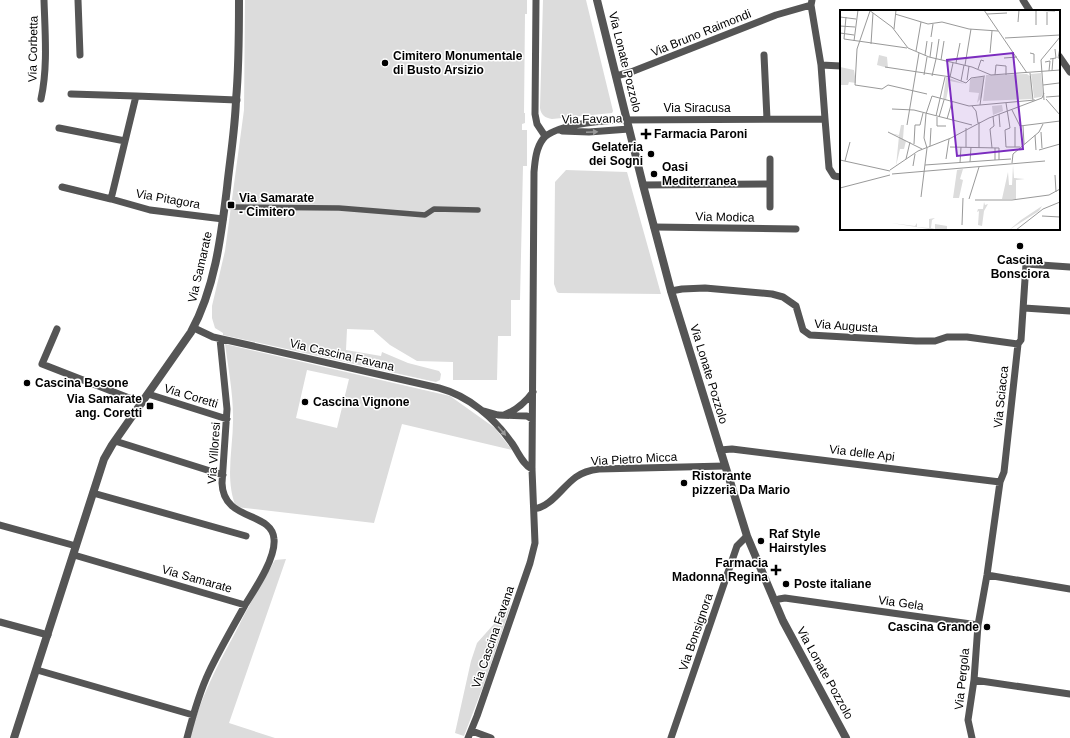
<svg xmlns="http://www.w3.org/2000/svg" width="1070" height="738" viewBox="0 0 1070 738" font-family="Arial,sans-serif">
<style>
.green{fill:#dcdcdc;fill-rule:evenodd}
.lines{fill:none;stroke-linecap:round;stroke-linejoin:round}
.pedestrian{stroke:#555;stroke-width:5.5}
.minor{stroke:#555;stroke-width:7}
.tertiary{stroke:#555;stroke-width:8}
.oneway{fill:#999}
.poi-dot{fill:#000;stroke:#fff;stroke-width:1.5}
.labels{text-anchor:middle;dominant-baseline:central;stroke-width:3;stroke-linejoin:round;paint-order:stroke}
.street-label{font-size:12px;fill:#000;stroke:#fff}
.poi-label{font-size:12px;font-weight:bold;fill:#000;stroke:#fff;text-anchor:start}
.inset-road{fill:none;stroke:#999;stroke-width:1}
.view{fill:#7b2cbf;fill-opacity:0.15;stroke:#7b2cbf;stroke-width:2}
.inset-edge{fill:none;stroke:#000;stroke-width:2}
</style>
<rect width="100%" height="100%" fill="#fff"/>
<path class="green" d="M245,0H527V14H525L524,113H525V123L522,124V130H527V166H523L520,300H511V336H498L497,380H453V362L417,361L390,345L374,331V330L347,329L346,350L381,356L382,352L408,363L439,371L441,374L440,380L436,382L431,381L223,335V333L215,328L212,318V306L225,251L244,110Z
M543,0H586L613,111L612,113L552,119C545,118 541,115 540,108Z
M566,170L627,172L661,294L559,293L557,292L554,284L555,182Z
M225,344L450,396L495,428L512,450L402,424L374,523L236,507C224,478 234,445 233,415C233,393 228,366 225,344ZM307,370L349,379L337,428L296,418Z
M286,559L229,723L275,738H190C199,701 216,668 234,635C247,609 261,584 275,560Z
M511,605L484,684L464,736L455,733L471,661L477,643Z"/>
<g class="lines">
<path class="pedestrian" d="M231,207L339,208L425,215L434,209L478,210"/>
<path class="minor" d="M78,0L80,55
M536,0L535,114L537,124L545,136
M1023,0L1030,11
M811,5L821,65L825,119
M764,55L767,119
M1059,56L1070,72
M821,65L841,66
M616,76L631,72L776,15L811,5L812,0
M71,94L136,96
M41,99C48,67 45,33 44,0
M59,128L125,141
M562,131L589,132L629,129
M643,185L770,184
M62,187L111,199
M770,207V159
M223,219L150,210L111,199L136,96L237,100
M654,227L796,229
M671,291L682,289L705,288L772,294L783,297L796,306L803,330L810,335L916,341H935L947,337H967L1018,344
M1024,308L1070,311
M194,328L213,337L439,388C469,396 494,418 511,442C518,451 522,464 532,469
M57,329L42,364L142,403
M148,394L227,419
M484,411L498,415L527,416L532,419
M504,415C517,410 525,403 533,392
M115,441L223,475
M720,450L732,449L1000,482
M93,493L246,536
M534,509C551,507 562,487 576,477C583,472 591,470 599,469L725,466
M0,525L76,546
M74,555L245,605
M987,575L1070,589
M774,601L779,599L785,598L978,625
M0,622L48,635
M37,670L193,715
M974,680L1070,694
M472,731L491,738
M187,738C193,715 199,693 209,672C220,649 233,627 245,605C255,589 276,558 274,539C272,511 223,522 222,483L227,409L220,339
M468,738L477,716L530,563L535,543L532,469L534,172C535,161 536,148 543,139C554,125 599,121 617,120L825,119L829,168L834,176L841,177
M671,738L737,546L747,536
M972,738L968,720L974,680L978,625L987,575L1000,482L1004,472L1018,344L1021,340L1026,264L1070,267"/>
<path class="tertiary" d="M597,0L643,185L671,291L747,536L783,621L846,738
M14,738L104,459L112,445L191,332C215,288 221,237 227,188C230,159 235,130 236,100C239,67 239,34 239,0"/>
</g>
<defs><path id="oneway-solid" d="M-6-.8H1V-3.2L6.5 0L1 3.2V.8H-6Z"/></defs>
<g class="oneway">
<use href="#oneway-solid" transform="translate(592 132) rotate(-3)"/>
<use href="#oneway-solid" transform="translate(502 431) rotate(50)"/>
</g>
<g class="poi-dot">
<circle cx="385" cy="63" r="4"/>
<path d="M644 128h4v4h4v4h-4v4h-4v-4h-4v-4h4z"/>
<circle cx="651" cy="154" r="4"/>
<circle cx="654" cy="174" r="4"/>
<rect x="227" y="201" width="8" height="8" rx="2"/>
<circle cx="1020" cy="246" r="4"/>
<circle cx="27" cy="383" r="4"/>
<circle cx="305" cy="402" r="4"/>
<rect x="146" y="402" width="8" height="8" rx="2"/>
<circle cx="684" cy="483" r="4"/>
<circle cx="761" cy="541" r="4"/>
<path d="M774 564h4v4h4v4h-4v4h-4v-4h-4v-4h4z"/>
<circle cx="786" cy="584" r="4"/>
<circle cx="987" cy="627" r="4"/>
</g>
<g class="labels">
<g class="street-label">
<text transform="translate(701 33) rotate(-22)">Via Bruno Raimondi</text>
<text transform="translate(33 49) rotate(-89)">Via Corbetta</text>
<text transform="translate(625 62) rotate(76)">Via Lonate Pozzolo</text>
<text x="697" y="108">Via Siracusa</text>
<text transform="translate(592 119) rotate(-1)">Via Favana</text>
<text transform="translate(168 199) rotate(10)">Via Pitagora</text>
<text transform="translate(725 217) rotate(1)">Via Modica</text>
<text transform="translate(200 267) rotate(-77)">Via Samarate</text>
<text transform="translate(846 326) rotate(4)">Via Augusta</text>
<text transform="translate(342 355) rotate(13)">Via Cascina Favana</text>
<text transform="translate(709 374) rotate(73)">Via Lonate Pozzolo</text>
<text transform="translate(191 396) rotate(17)">Via Coretti</text>
<text transform="translate(1001 397) rotate(-84)">Via Sciacca</text>
<text transform="translate(214 453) rotate(-86)">Via Villoresi</text>
<text transform="translate(862 453) rotate(7)">Via delle Api</text>
<text transform="translate(634 459) rotate(-3)">Via Pietro Micca</text>
<text transform="translate(197 579) rotate(16)">Via Samarate</text>
<text transform="translate(901 603) rotate(8)">Via Gela</text>
<text transform="translate(696 632) rotate(-71)">Via Bonsignora</text>
<text transform="translate(493 637) rotate(-71)">Via Cascina Favana</text>
<text transform="translate(825 673) rotate(61)">Via Lonate Pozzolo</text>
<text transform="translate(962 679) rotate(-84)">Via Pergola</text>
</g>
<g class="poi-label">
<text x="393" y="56">Cimitero Monumentale<tspan x="393" dy="14">di Busto Arsizio</tspan></text>
<text x="654" y="134">Farmacia Paroni</text>
<text x="643" y="147" text-anchor="end">Gelateria<tspan x="643" dy="14">dei Sogni</tspan></text>
<text x="662" y="167">Oasi<tspan x="662" dy="14">Mediterranea</tspan></text>
<text x="239" y="198">Via Samarate<tspan x="239" dy="14">- Cimitero</tspan></text>
<text x="1020" y="260" text-anchor="middle">Cascina<tspan x="1020" dy="14">Bonsciora</tspan></text>
<text x="35" y="383">Cascina Bosone</text>
<text x="142" y="399" text-anchor="end">Via Samarate<tspan x="142" dy="14">ang. Coretti</tspan></text>
<text x="313" y="402">Cascina Vignone</text>
<text x="692" y="476">Ristorante<tspan x="692" dy="14">pizzeria Da Mario</tspan></text>
<text x="769" y="534">Raf Style<tspan x="769" dy="14">Hairstyles</tspan></text>
<text x="768" y="563" text-anchor="end">Farmacia<tspan x="768" dy="14">Madonna Regina</tspan></text>
<text x="794" y="584">Poste italiane</text>
<text x="979" y="627" text-anchor="end">Cascina Grande</text>
</g>
</g>
<g transform="translate(840 10)">
<rect width="220" height="220" fill="#fff"/>
<path d="M39,45L47,47L48,58L37,55ZM0,57L14,60L16,73L9,72L8,75H0ZM201,63L203,84L201,87L194,88L191,64ZM187,64L191,67L193,89L143,91L146,65ZM144,66L142,87L137,93L139,83L129,82L130,69ZM106,67L125,74L110,71L106,90L103,89ZM162,95L163,101L153,105L152,96ZM61,115H64L63,129L66,131L64,139H60L56,156L59,126L49,123L59,125ZM173,155L174,168L185,169L176,170V189H162L168,162L169,175H172ZM123,159L120,169L123,170L119,188H113L117,160ZM144,192L145,195L148,194L144,201L142,216L138,215L139,201L137,202L138,199H143ZM202,196L199,201L169,220L181,210ZM95,208L92,210L91,218L95,219V214L107,216V220H95L51,213L75,216L77,213V217L89,218V209Z" fill="#dcdcdc"/>
<path class="inset-road" d="M29,0L52,17L68,38L89,47L132,57L151,65L220,60M144,0L187,63M190,0L215,1M30,1L17,39L15,75L42,79L48,75L87,84M196,1V15M55,4L88,14L102,12L129,19L158,21M147,4L167,3M0,7L16,9M6,7L4,29L67,38M178,12L179,0M207,15V2M0,16L15,17M54,19L56,0M0,23L14,25M91,27L93,14M165,28L220,25M14,31L18,0M31,34L33,3M220,38L218,48H220M76,41L81,12M150,43L152,21M190,43L194,44V53M85,45L87,31M90,47L92,32M164,48L177,47M96,49L99,29M210,49L216,48L215,39M101,50L104,31M205,52L210,51L209,61M116,53L120,33M125,55L131,19M45,57L111,67L126,73L131,68L145,66M138,59L141,50L144,51M212,61L213,48M190,63L193,90M84,65L87,47M155,65L156,55L166,56V65M92,66L96,49M110,67L113,53M127,70L129,56M121,71L124,55M203,75L219,73M206,87L220,86M206,89L220,105M204,90L201,50L220,27M166,93L170,118L165,120L166,137H180M140,95L144,67M132,96L136,101L138,113M52,99L74,100L132,115M172,100L180,116L220,111M86,104L92,86L129,96L195,90M86,104L84,128L87,138M159,104L160,117M96,106L105,67M97,107V116H106M99,107L104,90M107,109L112,92M67,115L79,43M183,116L184,134M175,117V137M48,122L82,139M201,122L202,138M195,125L196,140M74,134L75,115H80L83,103M90,136L91,118M110,137L159,138V150M126,137V118M139,138V112M152,138L150,119L154,116L153,106M199,140L220,134M66,149L70,132M106,149L109,129M0,150L50,161M155,150L171,149M5,151L10,132M130,152L131,137M120,153L121,137M172,153L173,144L199,122L203,114M85,155L155,150V138M73,156L75,144M50,160L78,141L111,128L149,108L202,88L204,83M52,164L205,151M215,165L216,182M0,178L50,165M81,187L87,138M129,189L139,157M135,190H172L209,185L220,179M202,206L220,207M122,215L123,188M176,220L203,199L220,192"/>
<path class="view" d="M173,43L183,139L117,146L107,50Z"/>
<rect width="220" height="220" class="inset-edge"/>
</g>
</svg>
